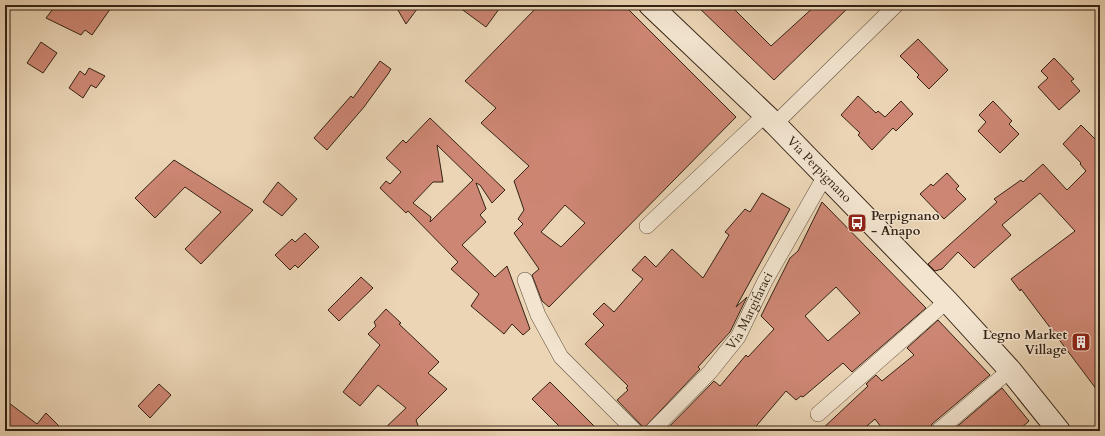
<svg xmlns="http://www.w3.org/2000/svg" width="1105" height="436" viewBox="0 0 1105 436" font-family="Cardo,serif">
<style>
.building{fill:#cd8673;stroke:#352315;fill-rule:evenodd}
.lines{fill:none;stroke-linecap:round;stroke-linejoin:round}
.street-casing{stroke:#62503d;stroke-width:16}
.secondary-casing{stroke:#352315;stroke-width:24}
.street{stroke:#f2e4cf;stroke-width:15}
.secondary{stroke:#f2e4cf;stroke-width:22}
.labels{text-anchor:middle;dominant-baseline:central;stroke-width:3;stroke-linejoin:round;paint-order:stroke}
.street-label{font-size:13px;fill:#352315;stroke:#f2e4cf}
.poi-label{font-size:13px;font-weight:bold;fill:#352315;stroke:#f2e4cf;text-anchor:start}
</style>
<rect width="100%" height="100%" fill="#ebd5b5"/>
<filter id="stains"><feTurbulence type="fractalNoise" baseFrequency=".005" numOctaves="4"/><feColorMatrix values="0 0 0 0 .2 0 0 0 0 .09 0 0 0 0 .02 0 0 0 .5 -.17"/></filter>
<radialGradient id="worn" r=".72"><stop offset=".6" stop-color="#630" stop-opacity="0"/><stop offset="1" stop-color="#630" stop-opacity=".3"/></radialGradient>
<path class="building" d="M56,5H113L92,35L85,30L81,35L46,18Z
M395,5H420L406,24Z
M456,5H502L486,27Z
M539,5H624L736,117L549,307L542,301L532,275L539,269L514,233L523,224L518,219L524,210L514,181L529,166L481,123L496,108L465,81ZM565,205L585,223L561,247L541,232Z
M696,5H730L771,46L816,5H851L774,80Z
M918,39L948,70L929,89L917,77L919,75L900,56Z
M41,42L57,53L43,73L27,63Z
M1054,58L1074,79L1071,81L1080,91L1059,110L1038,87L1048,78L1041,71Z
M380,61L391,69L388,74L364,107L327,150L314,138L351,96L353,98Z
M89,68L105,76L96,88L91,85L83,98L69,88L80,71L85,75Z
M858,96L876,113L878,111L885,117L901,101L913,114L896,131L893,128L872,150L858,135L860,133L841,115Z
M993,101L1012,121L1009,124L1019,134L1000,153L978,131L986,122L979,115Z
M430,118L505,190L492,203L480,185L476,183L486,209L480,215L486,222L462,245L495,277L507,266L530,329L523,335L512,324L504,334L471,306L479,294L451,269L458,262L408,211L406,213L380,188L386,181L390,184L401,172L386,158L403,140L406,143ZM437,145L473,180L430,222L431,217L413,203L433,182H443Z
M1081,125L1100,144V394L1021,289L1020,291L1011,279L1075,231L1040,193L1002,225L1011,235L974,268L958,252L942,269L935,271L928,264L997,202L994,199L1021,180L1023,182L1043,164L1067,190L1086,171L1080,164L1081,163L1063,144Z
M174,160L253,210L201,264L185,249L221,212L185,187L155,218L135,198Z
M947,173L959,186L956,189L966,199L944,219L920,194L931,184L933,186Z
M278,182L297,199L282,216L263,202Z
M762,193L790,209L736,307L747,297L730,332L698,367L700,369L644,428L617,400L628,390L626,388L628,386L585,344L604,325L593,314L604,303L614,312L643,279L632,270L645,256L656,267L672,249L703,278L729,235L725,232L745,209L750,212Z
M822,202L926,308L852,372L843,363L803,397L801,396L796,400L786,391L752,431H665L714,381L720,386L746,355L748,357L774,329L761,316L790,258L798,251ZM836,287L860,313L828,341L805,316Z
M305,233L319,247L298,268L295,265L290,270L275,255L292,239L295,242Z
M361,277L373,288L339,321L328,310Z
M386,309L401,323L399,324L439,362L428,373L447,389L416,420L420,431H382L406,408L378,385L360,406L343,392L380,345L368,334L376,326L374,322Z
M938,320L990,375L932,424L929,431H884L875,419L861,431H820L868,386L866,384L876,375L882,381L914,355L907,348Z
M550,382L599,431H564L532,399Z
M159,384L171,395L150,418L138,406Z
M1002,388L1029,421L1018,431H952Z
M5,400L37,424L46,413L64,431H11L5,426Z"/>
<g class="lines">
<g class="street-casing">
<g id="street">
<path d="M775,124L896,5"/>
<path d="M647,226L765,115"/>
<path d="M525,280L538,315L561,357L635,431"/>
<path d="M818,414L947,301"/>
<path id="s1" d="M652,431L710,372L738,337L765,281L825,176"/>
<path d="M938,431L1010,370"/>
</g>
</g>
<g class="secondary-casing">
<g id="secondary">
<path id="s2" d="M650,5L775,124L947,301L1010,370L1059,431"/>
</g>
</g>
<use href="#street" class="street"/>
<use href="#secondary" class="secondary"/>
</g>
<defs>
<g id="bus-square" transform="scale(1)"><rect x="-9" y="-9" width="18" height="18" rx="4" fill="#8f2418" stroke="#f2e4cf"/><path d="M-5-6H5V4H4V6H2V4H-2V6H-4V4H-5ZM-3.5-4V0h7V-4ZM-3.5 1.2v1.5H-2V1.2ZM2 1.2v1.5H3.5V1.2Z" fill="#fff"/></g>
<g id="building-square" transform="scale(1)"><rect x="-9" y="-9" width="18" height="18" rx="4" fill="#8f2418" stroke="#f2e4cf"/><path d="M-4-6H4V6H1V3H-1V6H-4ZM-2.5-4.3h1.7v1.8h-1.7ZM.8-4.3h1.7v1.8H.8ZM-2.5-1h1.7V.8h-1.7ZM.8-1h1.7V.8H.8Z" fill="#fff"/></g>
</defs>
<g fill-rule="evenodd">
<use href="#bus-square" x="857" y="223"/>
<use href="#building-square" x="1081" y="342"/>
</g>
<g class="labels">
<g class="street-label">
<text stroke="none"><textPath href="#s2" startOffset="236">Via Perpignano</textPath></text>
<text stroke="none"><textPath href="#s1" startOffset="156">Via Margifaraci</textPath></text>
</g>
<g class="poi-label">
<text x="871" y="216">Perpignano<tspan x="871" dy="15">- Anapo</tspan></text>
<text x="1067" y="335" text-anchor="end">Legno Market<tspan x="1067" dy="15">Village</tspan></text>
</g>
</g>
<rect width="1105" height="436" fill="none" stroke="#ebd5b5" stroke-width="20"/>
<rect x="6" y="6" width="1093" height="424" fill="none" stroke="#352315" stroke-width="2"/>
<rect x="10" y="10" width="1085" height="416" fill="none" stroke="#352315"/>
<rect width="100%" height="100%" filter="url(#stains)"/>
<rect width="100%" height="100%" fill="url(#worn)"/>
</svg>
